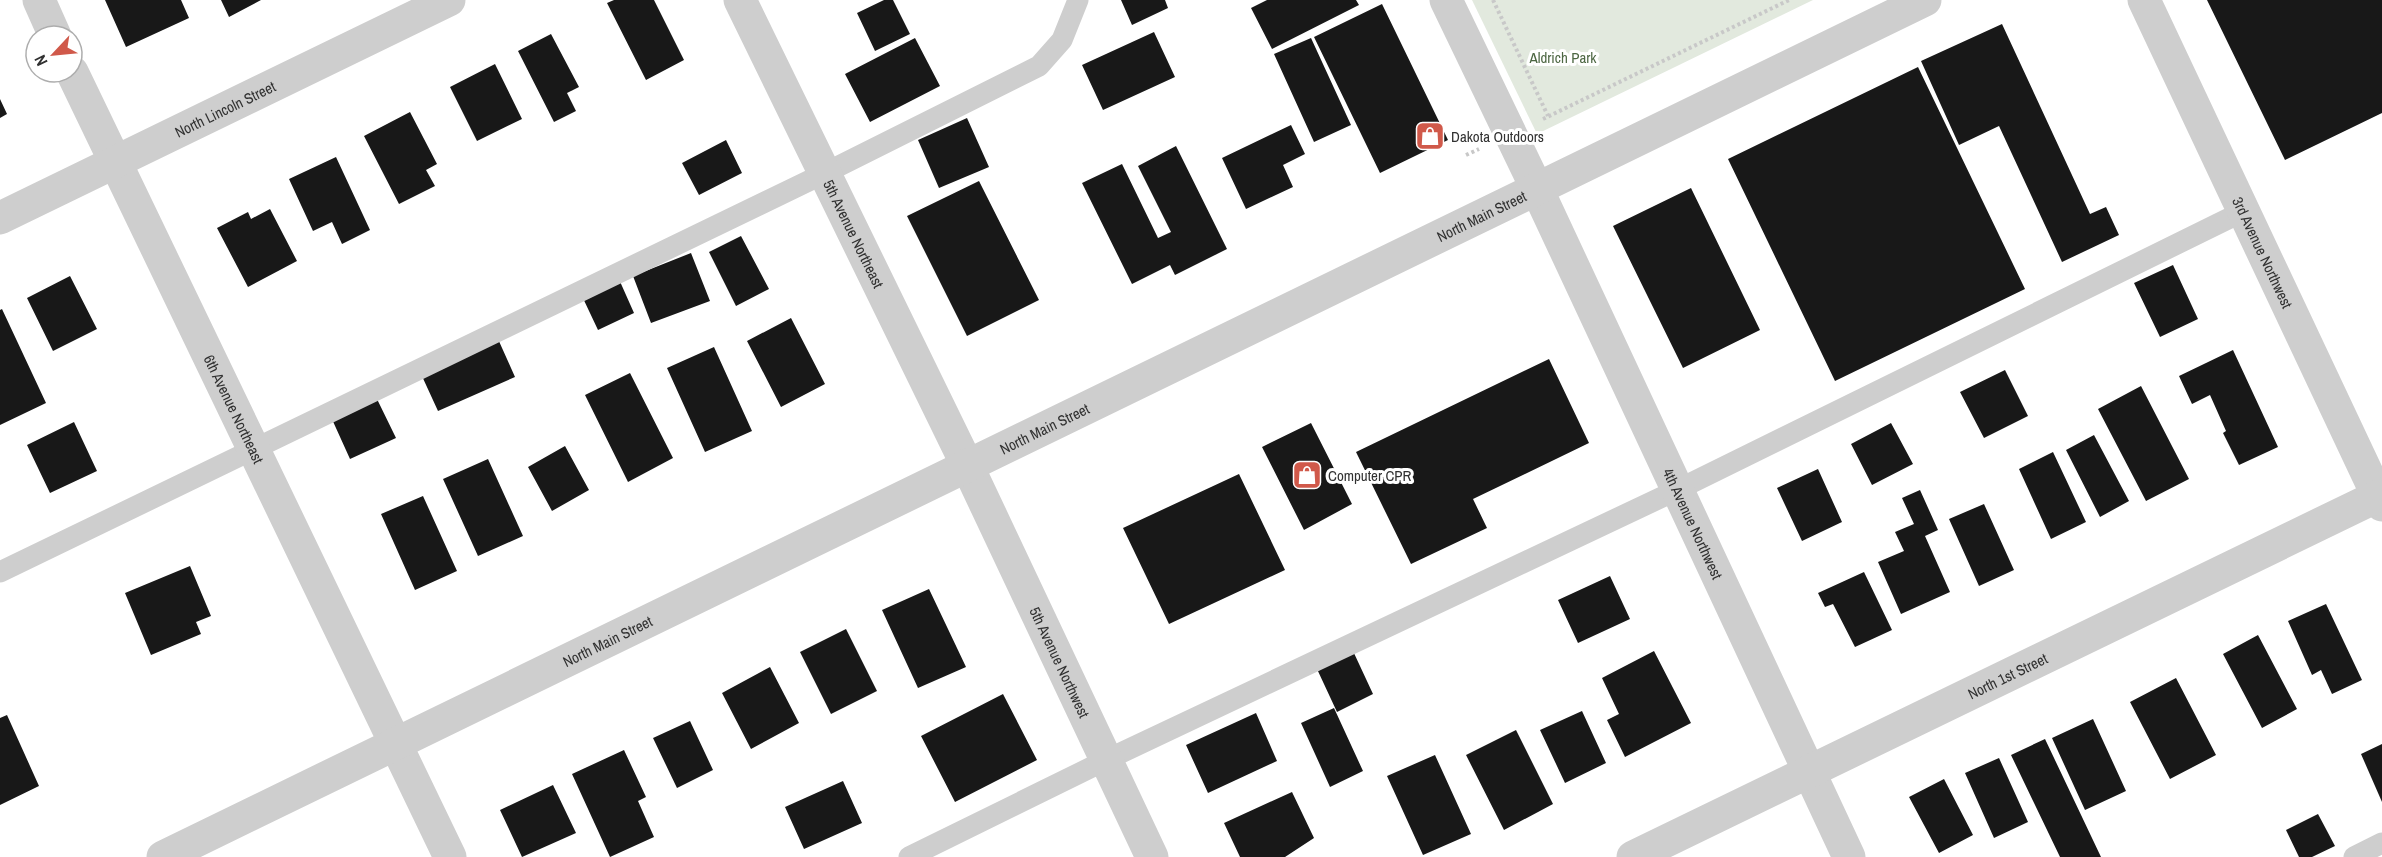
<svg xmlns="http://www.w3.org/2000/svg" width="2382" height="857" viewBox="0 0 2382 857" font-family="'Archivo Narrow',sans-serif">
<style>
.green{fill:#e2e9de}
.building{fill:#181818}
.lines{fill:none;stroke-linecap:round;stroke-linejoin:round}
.path{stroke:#c8c8c8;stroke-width:4;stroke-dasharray:3 3;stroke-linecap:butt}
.service{stroke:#cecece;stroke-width:21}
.minor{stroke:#cecece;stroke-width:33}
.tertiary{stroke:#cecece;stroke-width:33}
.labels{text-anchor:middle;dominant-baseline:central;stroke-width:6;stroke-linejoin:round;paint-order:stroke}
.park-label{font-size:15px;fill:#4d6743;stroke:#fff}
.street-label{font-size:15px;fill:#313131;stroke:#fff}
.poi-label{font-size:15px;fill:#313131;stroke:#fff;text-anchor:start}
</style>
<rect width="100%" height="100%" fill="#fff"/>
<path class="green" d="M1472,0H1813L1537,134Z"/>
<path class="building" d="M105,0H181L189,18L126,47Z
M221,0H261L229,17Z
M614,0H654L684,60L646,80L607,3Z
M884,0H893L910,34L875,51L857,13Z
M1121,0H1165L1168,8L1132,25Z
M1267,0H1356L1359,5L1272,49L1251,8Z
M2207,0H2382V113L2285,160Z
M1382,4L1448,140L1380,173L1314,37Z
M2002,24L2090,214L2106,207L2119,235L2062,262L1999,126L1959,145L1921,61Z
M1154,32L1175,77L1103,110L1082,65Z
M551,34L579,87L567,93L576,111L554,122L518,51Z
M915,38L940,86L870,122L845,74Z
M1311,38L1351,125L1314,142L1274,54Z
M495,64L522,119L477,141L450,87Z
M1918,67L2025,289L1835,381L1728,159Z
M0,99L7,114L0,118Z
M410,112L437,164L426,170L435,186L399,204L364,136Z
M967,118L989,167L939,188L918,140Z
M1291,125L1305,154L1283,165L1293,187L1246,209L1222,158Z
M726,140L742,173L699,195L682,163Z
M1176,146L1227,249L1175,275L1170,265L1132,284L1082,183L1122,164L1158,238L1171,232L1138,166Z
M336,157L370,230L342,244L332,222L313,231L289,179Z
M979,181L1039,300L967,336L907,216Z
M1691,188L1760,330L1683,368L1613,226Z
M270,209L297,261L248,287L217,228L248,212L251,219Z
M741,236L769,289L736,306L709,252Z
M691,253L710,301L651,323L633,276Z
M2173,265L2198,319L2160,337L2134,283Z
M70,276L97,329L53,351L27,298Z
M618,277L634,313L598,330L581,294Z
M2,309L46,403L0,425V310Z
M791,318L825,384L781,407L747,341Z
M498,339L515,377L438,411L421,374Z
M714,347L752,431L705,452L667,368Z
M2233,350L2278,447L2239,465L2223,433L2226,431L2210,395L2192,404L2179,376Z
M1549,359L1589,443L1473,499L1487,528L1411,564L1356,452Z
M2005,370L2028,416L1984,438L1960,392Z
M630,373L673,458L628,482L585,395Z
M2141,386L2189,479L2146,501L2098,409Z
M376,397L396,438L350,459L331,417Z
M74,422L97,471L50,493L27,445Z
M1311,423L1352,504L1304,530L1262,447Z
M1891,423L1913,464L1872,485L1851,444Z
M2094,435L2129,501L2100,517L2066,450Z
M565,446L589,490L552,511L528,467Z
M2053,452L2086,522L2051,539L2019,469Z
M488,459L523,536L478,556L443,479Z
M1818,469L1842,522L1802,541L1777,488Z
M1239,474L1285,570L1169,624L1123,528Z
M1920,490L1938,530L1925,536L1950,592L1901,614L1878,562L1904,551L1895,532L1914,524L1902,498Z
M423,496L457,571L415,590L381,514Z
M1984,504L2014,570L1979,586L1949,519Z
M190,566L211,616L196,622L201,634L151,655L125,593Z
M1864,572L1892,630L1855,647L1833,604L1825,607L1818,593Z
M1610,576L1630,619L1578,643L1558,600Z
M929,589L966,667L918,688L882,610Z
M2326,604L2362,680L2332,694L2321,670L2312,675L2288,621Z
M846,629L877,691L831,714L800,652Z
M2258,635L2297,709L2262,728L2223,654Z
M1353,651L1373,694L1337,712L1317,669Z
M1654,651L1691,723L1625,757L1607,720L1619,714L1602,678Z
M770,667L799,723L751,749L722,693Z
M2176,678L2216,755L2170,779L2130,702Z
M1003,694L1037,760L955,802L921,736Z
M1334,708L1363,771L1330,787L1301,723Z
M1582,711L1606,763L1565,783L1540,730Z
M1256,713L1277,761L1208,793L1186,745Z
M7,715L39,786L0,805V718Z
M2093,719L2126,791L2085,810L2052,738Z
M690,721L713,770L677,788L653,738Z
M1516,730L1553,804L1504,830L1466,755Z
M2045,739L2101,857H2060L2011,755Z
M2382,744V802L2361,754Z
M624,750L646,797L638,801L654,837L610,857L572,774Z
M1435,755L1471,834L1423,855L1387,776Z
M1999,758L2028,822L1994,838L1965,773Z
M1944,779L1973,835L1939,853L1909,797Z
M843,781L862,823L804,849L785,807Z
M553,785L576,833L522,857L500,810Z
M1292,792L1314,838L1285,857H1240L1224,823Z
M2318,814L2335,846L2312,857H2299L2286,830Z"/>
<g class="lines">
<path class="path" d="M1493,0L1548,116
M1543,119L1789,0
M1466,155L1479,149"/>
<path class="service" d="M0,572L825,173L1039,66L1062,40L1078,0
M909,857L1106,760L1677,490L2244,211
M2354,857L2382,843"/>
<g class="minor">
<path d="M39,0L55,36"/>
<path id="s1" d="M740,0L967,465"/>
<path id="s2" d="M1446,0L1537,189L1849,857"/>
<path id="s3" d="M2144,0L2382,505"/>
<path id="s4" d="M72,72L450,857"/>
<path id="s5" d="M0,218L449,0"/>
<path id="s6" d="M1633,857L2382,494"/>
</g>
<g class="tertiary">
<path id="s7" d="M967,465L1152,857"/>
<path id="s8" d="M163,857L1925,0"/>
</g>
</g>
<defs>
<g id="shop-square" transform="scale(1.5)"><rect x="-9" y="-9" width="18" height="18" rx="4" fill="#d0594a" stroke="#fff"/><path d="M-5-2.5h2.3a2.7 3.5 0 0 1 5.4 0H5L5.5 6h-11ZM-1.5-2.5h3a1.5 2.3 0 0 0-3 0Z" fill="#fff"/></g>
</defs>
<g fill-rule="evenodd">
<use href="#shop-square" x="1430" y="136"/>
<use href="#shop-square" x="1307" y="475"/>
</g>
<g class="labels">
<g class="park-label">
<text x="1563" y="57">Aldrich Park</text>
</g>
<g class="street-label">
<text stroke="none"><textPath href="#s5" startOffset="250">North Lincoln Street</textPath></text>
<text stroke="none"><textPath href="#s8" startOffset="1466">North Main Street</textPath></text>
<text stroke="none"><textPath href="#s1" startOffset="260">5th Avenue Northeast</textPath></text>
<text stroke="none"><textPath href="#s3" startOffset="279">3rd Avenue Northwest</textPath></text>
<text stroke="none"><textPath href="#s4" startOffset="374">6th Avenue Northeast</textPath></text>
<text stroke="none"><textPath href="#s8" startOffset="980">North Main Street</textPath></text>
<text stroke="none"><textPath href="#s2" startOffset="579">4th Avenue Northwest</textPath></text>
<text stroke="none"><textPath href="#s8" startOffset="494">North Main Street</textPath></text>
<text stroke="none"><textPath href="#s7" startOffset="218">5th Avenue Northwest</textPath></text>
<text stroke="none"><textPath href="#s6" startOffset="416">North 1st Street</textPath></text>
</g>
<g class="poi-label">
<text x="1451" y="136">Dakota Outdoors</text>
<text x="1328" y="475">Computer CPR</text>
</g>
</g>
<g transform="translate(54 54) rotate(244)"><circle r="28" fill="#ffffff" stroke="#adadad" stroke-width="1.5"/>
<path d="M0-4.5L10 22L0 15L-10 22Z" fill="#d0594a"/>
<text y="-9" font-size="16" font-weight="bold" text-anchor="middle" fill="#313131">N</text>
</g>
</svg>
